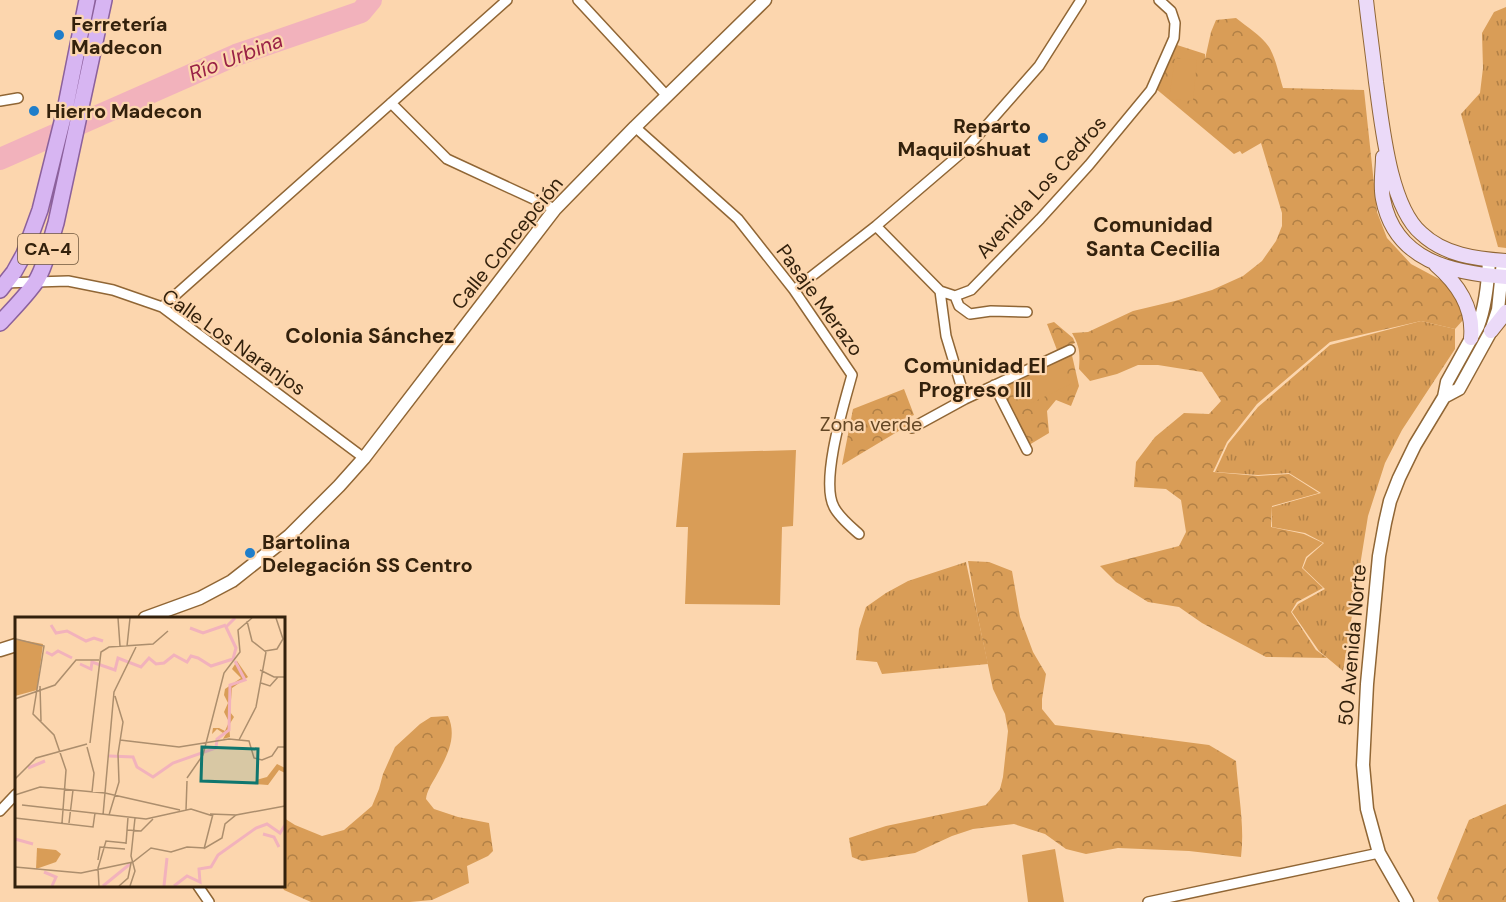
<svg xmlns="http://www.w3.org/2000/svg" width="1506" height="902" viewBox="0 0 1506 902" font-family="'DM Sans',sans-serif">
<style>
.grass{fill:url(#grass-tufts)}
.forest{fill:url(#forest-crowns)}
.garden{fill:#d99d57}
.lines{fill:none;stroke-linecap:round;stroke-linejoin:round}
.river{stroke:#f2b2bc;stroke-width:22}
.minor-casing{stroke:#906635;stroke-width:12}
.tertiary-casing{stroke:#906635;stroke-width:15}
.secondary-casing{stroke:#906635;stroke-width:16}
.primary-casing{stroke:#8c619c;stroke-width:18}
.minor{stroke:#fff;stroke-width:9}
.tertiary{stroke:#fff;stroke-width:12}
.secondary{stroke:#ebdaf8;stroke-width:14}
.primary{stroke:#d7b5f2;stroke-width:15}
.poi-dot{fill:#1f7eca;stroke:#fcd6ae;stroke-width:2}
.labels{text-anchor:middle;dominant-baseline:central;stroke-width:4.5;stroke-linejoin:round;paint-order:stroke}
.shield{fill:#fcd6ae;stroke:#6f573d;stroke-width:1.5}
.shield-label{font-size:18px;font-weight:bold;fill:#33210c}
.poi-label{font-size:20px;font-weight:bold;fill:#33210c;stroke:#fcd6ae;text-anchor:start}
.street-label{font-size:20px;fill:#33210c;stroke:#fcd6ae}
.park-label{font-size:20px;fill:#634624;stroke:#fcd6ae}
.water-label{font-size:21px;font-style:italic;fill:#992146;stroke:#fcd6ae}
.neighbourhood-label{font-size:21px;font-weight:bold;fill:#33210c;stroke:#fcd6ae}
.inset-river{fill:none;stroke:#f2b2bc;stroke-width:3}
.inset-road{fill:none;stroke:#ac8e6d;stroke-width:1.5}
.view{fill:#0f766e;fill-opacity:0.15;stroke:#0f766e;stroke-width:3}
.inset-edge{fill:none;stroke:#33210c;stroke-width:3}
</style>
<defs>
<pattern id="grass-tufts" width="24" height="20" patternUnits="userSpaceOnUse" patternTransform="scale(1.5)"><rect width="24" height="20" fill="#d99d57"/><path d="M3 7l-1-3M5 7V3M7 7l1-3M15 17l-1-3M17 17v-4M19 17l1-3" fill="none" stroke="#b18046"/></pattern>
<pattern id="forest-crowns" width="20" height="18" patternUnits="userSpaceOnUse" patternTransform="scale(1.5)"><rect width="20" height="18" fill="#d99d57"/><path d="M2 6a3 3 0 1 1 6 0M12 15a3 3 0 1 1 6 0" fill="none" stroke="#b18046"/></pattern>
</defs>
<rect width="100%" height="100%" fill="#fcd6ae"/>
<path class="grass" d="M1506,7V248L1498,247L1461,114L1480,93L1483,68L1482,33L1494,12Z
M1421,321L1455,329V349L1402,430L1385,463L1368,516L1343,671L1319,651L1292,612L1298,604L1325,589L1303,568L1307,558L1324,543L1305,533L1272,527V507L1321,493L1289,473L1258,475L1215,472L1228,444L1258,407L1330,345Z
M966,562L988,664L882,674L877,662L856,660L859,629L866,607L886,593L908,581Z"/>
<path class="forest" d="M1236,18C1247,27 1261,35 1269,47C1276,59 1279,75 1283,88L1364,90L1377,212L1387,238L1411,264L1454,287L1462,309L1463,320L1455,329L1421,321L1330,342L1257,404L1227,442L1213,472L1258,476L1289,474L1319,493L1272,506L1271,527L1304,534L1323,543L1306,557L1302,568L1323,588L1297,602L1291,612L1316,650L1327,658L1266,657L1202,623L1179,607L1148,602L1116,582L1100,566L1179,546L1186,532L1181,500L1166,489L1134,487L1136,462L1155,437L1184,413L1209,414L1221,401L1202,372L1158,365H1138L1117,374L1090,381L1079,369C1080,353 1080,347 1072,333L1088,332L1133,311L1175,301L1212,290L1243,276L1262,261L1276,241L1282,226V213L1261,143L1242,154L1240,151L1234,154L1155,88L1162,78L1177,45L1205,54V59L1211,32L1216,20Z
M1054,322L1073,338L1075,343L1057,350L1047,324Z
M1071,351L1079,386L1071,406L1056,400L1047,411L1049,433L1029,445L1001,389L1002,386Z
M904,389L914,415L904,419L907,426L842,465L853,409Z
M968,561L989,562L1012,571L1020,617L1033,652L1046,674L1042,699V709L1055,725L1209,745L1236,761C1238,793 1245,825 1241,857L1189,851L1118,848L1086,854L1066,849L1045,834L1014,824L973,829L952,836L915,853L862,861L852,857L849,838L886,826L986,805L1000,789L1003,777L1008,731L1005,714L993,689L977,613Z
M448,716C458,738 446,758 435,778C431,785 427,791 426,799L434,809L458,817L489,823L493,851L488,856L467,866L469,883L432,900L410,902H311L284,890L282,886H284V818L295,825L322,836L344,830L372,806L379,789L383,774L395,747L420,724L431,717Z
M1506,804V902H1439L1437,898L1469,820Z"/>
<path class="garden" d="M1175,58L1197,60L1193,101L1169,99Z
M1060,363L1071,384L1025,406L1014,385Z
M796,450L793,526L782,527L780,605L685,604L688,527H676L683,453Z
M1055,849L1064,902H1028L1022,855Z"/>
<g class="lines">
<path class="river" d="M0,159L236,55L361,12L371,0"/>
<g class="minor-casing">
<path id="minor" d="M578,0L667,96
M0,101L18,98
M391,103L447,159L555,209
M635,127L738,219L794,290L852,375C844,404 820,481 834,507C839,517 850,526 859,534
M876,226L940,291L955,296L971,290L1040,219L1089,165L1151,90L1174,38L1175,23L1171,11L1159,0
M3,283L68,281L113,290L162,307L364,458
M794,290L876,226L966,149L1039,66L1081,0
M940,291L946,336L965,399
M955,296L959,306L970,314L991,311L1027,312
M162,307L507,0
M994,385L1027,450
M912,428L965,399L1070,350
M0,811L16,794
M198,886L209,902
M1148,902L1379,853"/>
</g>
<g class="tertiary-casing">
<path id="tertiary" d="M1444,397L1459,389L1491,331L1498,310L1503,261
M145,618L200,598L232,581L289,536L339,486L364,458L555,209L635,127L765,0
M0,650L16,645
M1407,902L1379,853L1367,809L1363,765L1367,684L1379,556L1385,523L1390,501L1399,478L1415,445L1444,397L1447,382L1478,326C1486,305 1488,282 1489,260"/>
</g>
<g class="secondary-casing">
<path id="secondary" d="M1366,0C1369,27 1373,55 1376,82C1382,123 1389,205 1421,233C1444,255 1476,259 1506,261
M1383,157C1383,170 1380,185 1383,199C1395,261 1452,273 1506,277
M1436,265C1458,284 1474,308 1471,338
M1491,331L1506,312"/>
</g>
<g class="primary-casing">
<path id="primary" d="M0,290L14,272L24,254L40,210L65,110L87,0
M0,323C12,310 25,297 35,283C46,266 50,242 56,223L104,0"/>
</g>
<use href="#minor" class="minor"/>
<use href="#tertiary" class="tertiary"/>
<use href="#secondary" class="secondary"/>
<use href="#primary" class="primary"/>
</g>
<g class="poi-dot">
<circle cx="59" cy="35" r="6"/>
<circle cx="34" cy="111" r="6"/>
<circle cx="1043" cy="138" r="6"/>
<circle cx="250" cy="553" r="6"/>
</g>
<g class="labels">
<rect class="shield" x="18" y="234" width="60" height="30" rx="4.5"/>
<g class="shield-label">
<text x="48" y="249">CA-4</text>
</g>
<g class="poi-label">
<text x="71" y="24">Ferretería<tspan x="71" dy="23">Madecon</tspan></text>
<text x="46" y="111">Hierro Madecon</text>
<text x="1031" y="126" text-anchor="end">Reparto<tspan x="1031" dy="23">Maquiloshuat</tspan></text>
<text x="262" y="542">Bartolina<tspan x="262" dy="23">Delegación SS Centro</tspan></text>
</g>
<g class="street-label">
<text transform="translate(1041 187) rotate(-48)">Avenida Los Cedros</text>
<text transform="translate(507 243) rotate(-51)">Calle Concepción</text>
<text transform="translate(820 300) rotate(54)">Pasaje Merazo</text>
<text transform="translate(234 342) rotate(35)">Calle Los Naranjos</text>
<text transform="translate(1352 645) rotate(-85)">50 Avenida Norte</text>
</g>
<g class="park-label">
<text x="871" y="424">Zona verde</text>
</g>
<g class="water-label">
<text transform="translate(236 57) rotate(-21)">Río Urbina</text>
</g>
<g class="neighbourhood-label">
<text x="1153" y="225">Comunidad<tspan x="1153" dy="24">Santa Cecilia</tspan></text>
<text x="370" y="336">Colonia Sánchez</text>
<text x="975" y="366">Comunidad El<tspan x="975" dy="24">Progreso III</tspan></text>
</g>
</g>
<g transform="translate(15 617)">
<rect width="270" height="270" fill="#fcd6ae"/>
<path d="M1,22L28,27L22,73L0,79ZM222,44L233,60L217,71L215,95L219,100L214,108L215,120L208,122L212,115L202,124L208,116L202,112L197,117L198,111H204L210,114L214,105L209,95L213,86L209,78L210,72L226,61L217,52ZM262,147L270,151V156L264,153L253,168L240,167L241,163L252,160Z" fill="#d99d57"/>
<path d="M22,231L41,233L46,237L41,245L21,252Z" fill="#d99d57"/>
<path class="inset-river" d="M36,8L41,16L52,14L71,24L79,21L88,24M175,11L188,16L211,8M31,35L37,38L43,34L57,41M218,42L221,31L211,10L220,1M65,47L76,52L77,45L100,53L103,41L126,50L134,41L141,47L149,46L159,38L172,45L176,39L183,41L196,49L218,42M94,139L118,140L122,150L138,160L158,146L201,131L202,122L214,113L215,68L230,63L220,44M13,151L30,144M248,217L259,220L264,230M0,222L18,227M29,255L41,260L37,269M88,269L115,247M149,269L152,241M159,269L172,259L185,265L184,252L196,250L203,238L241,211L252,207L265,216L270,208"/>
<path class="inset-road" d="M103,1L105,29M232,4L237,24L251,35M1,22L29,29L18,97L39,118L51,153L47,206M112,29L115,1M250,34L262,32L268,22L261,1M245,53L259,60H270M246,66L255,69L263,60M25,69L26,104M0,82L40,68L61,43H84M105,123L164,130L214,122L234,124L239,141L247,143L257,139L263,130H270M224,123L241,90L251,35M75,126L86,35L94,30L138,27L153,14M72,130L79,156L77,175M172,161L188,138L209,56L225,35L223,13L237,1M0,162L21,141L72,127M0,178L25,170L90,176L165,193M7,188L131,202L176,192L198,199M171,193L172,164M195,197L222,198M88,198L99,75L121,30M94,198L104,165L103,137L108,105L100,79M0,201L78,210L80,196M54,206L58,173M112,213L126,214L138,202M111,227L113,200M189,232L198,197M83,243L85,230L110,232M0,250L66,256L118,245L136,231L156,235L172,230L190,231L207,221L210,207L221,198L270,189M84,269L83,251L91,224L111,226M104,269L113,261L116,246M115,269L120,254L116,239L120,201"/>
<path class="view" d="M187,130L243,132L242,166L186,164Z"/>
<rect width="270" height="270" class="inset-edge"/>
</g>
</svg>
